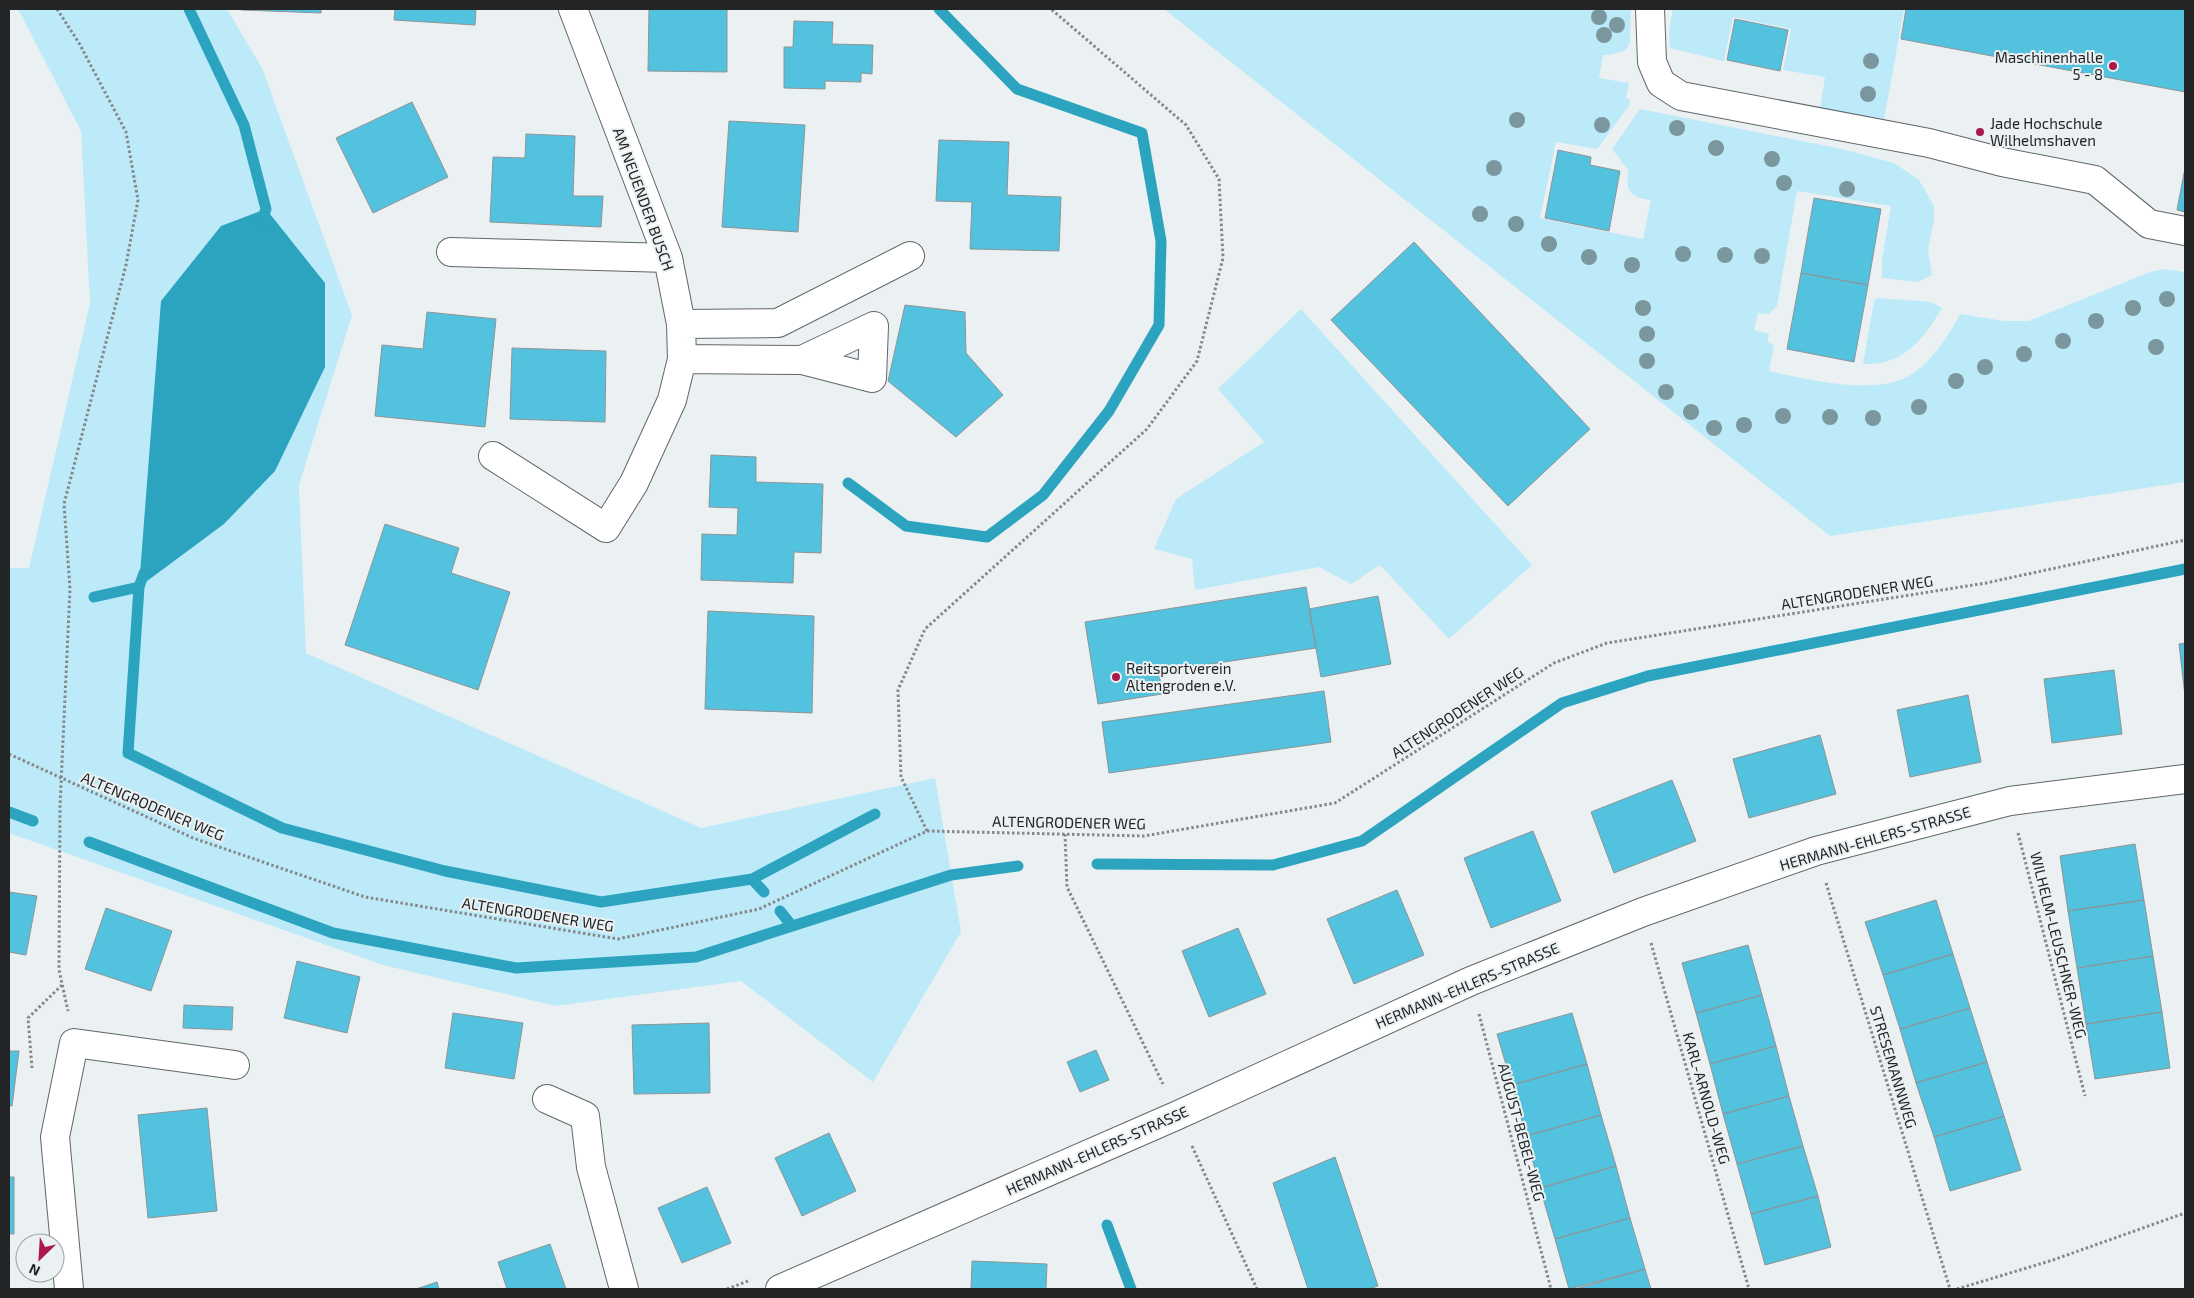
<svg xmlns="http://www.w3.org/2000/svg" width="2194" height="1298" viewBox="0 0 2194 1298" font-family="'Exo 2',sans-serif">
<style>
.green{fill:#bceaf8}
.water{fill:#2ca4c0}
.lines{fill:none;stroke-linecap:round;stroke-linejoin:round}
.stream{stroke:#2ca4c0;stroke-width:11}
.building{fill:#52c2df;stroke:#8f9496}
.minor-casing{stroke:#616668;stroke-width:30}
.path{stroke:#848889;stroke-width:3;stroke-dasharray:2.5 2.5;stroke-linecap:butt}
.minor{stroke:#fff;stroke-width:28}
.tree{fill:#7a979e}
.poi-dot{fill:#ab184b;stroke:#ebf1f2;stroke-width:2}
.labels{text-anchor:middle;dominant-baseline:central;stroke-width:4;stroke-linejoin:round;paint-order:stroke}
.poi-label{font-size:15px;fill:#222425;stroke:#ebf1f2;text-anchor:start}
.street-label{font-size:15px;fill:#222425;stroke:#ebf1f2}
</style>
<rect width="100%" height="100%" fill="#ebf1f2"/>
<path class="green" d="M18,9H227L262,68L352,315L299,485L306,653L701,828L935,778L961,932L873,1082L741,981L556,1006L383,965L9,833V568H29L90,303L81,131Z
M1164,9H1631L1630,42L1626,50L1610,55H1603L1599,78L1629,83L1626,98L1630,100L1629,106L1597,149L1556,142L1540,218L1643,239L1651,200C1642,199 1630,197 1628,186C1626,181 1629,176 1628,170L1612,149L1640,109L1842,149L1894,163L1919,180L1934,206V219L1928,250L1932,275L1918,282L1882,278V260L1891,206L1797,191L1777,306L1769,314L1758,313L1754,330L1769,334L1768,342L1774,345L1769,371C1807,379 1873,396 1909,376C1931,363 1948,337 1960,314L2004,321H2029L2150,272L2164,269L2185,272V482L1830,536Z
M1673,9H1904L1884,120L1820,109L1825,77L1783,70L1791,29L1733,17L1724,61L1670,48L1669,31Z
M1878,298L1931,302L1942,308C1923,340 1903,366 1863,364L1874,301Z
M1301,309L1532,565L1449,639L1380,565L1351,584L1319,567L1195,590L1192,559L1154,549L1176,499L1264,442L1218,389Z"/>
<path class="water" d="M266,209L325,283V367L275,471L224,524L139,587L161,301L221,226Z"/>
<g class="lines">
<path class="stream" d="M189,9L244,125L266,209L261,223
M848,483L906,526L987,537L1043,495L1109,411L1159,325L1161,241L1142,133L1017,89L939,9
M144,573L139,587L128,753L282,828L445,871L601,902L752,879L764,892
M94,597L139,587
M9,812L33,821
M89,842L333,933L516,968L696,957L951,875L1018,866
M1097,864L1273,865L1362,841L1562,703L1648,676L2185,569
M752,879L875,814
M780,911L792,926
M1107,1225L1131,1289"/>
</g>
<path class="building" d="M241,9H321V13L241,10Z
M395,9H476L475,25L394,20Z
M649,9H727V72L648,71Z
M1906,9H2185V92L1901,39Z
M1735,19L1788,30L1780,71L1727,60Z
M794,21L833,22L832,44L873,45L872,74L861,73V82L825,81V89L784,88V47H793Z
M412,102L448,177L373,213L336,138Z
M729,121L805,125L798,232L722,227Z
M526,134L575,136L573,196H603L601,227L490,222L493,157L525,158Z
M939,140L1009,142L1007,195L1061,197L1059,251L970,249L972,202L936,201Z
M1558,150L1591,157L1590,165L1620,171L1609,231L1545,218Z
M2185,168V212L2177,210Z
M1814,198L1881,209L1868,285L1801,273Z
M1414,242L1590,429L1508,506L1331,320Z
M1801,273L1868,285L1854,362L1787,349Z
M905,305L965,312L966,353L1003,395L956,437L888,381Z
M427,312L496,319L485,427L375,416L382,345L423,349Z
M512,348L606,351L605,422L510,419Z
M711,455L756,457V482L823,484L821,553L794,552L793,583L701,580L702,534L737,535L738,508L709,507Z
M385,524L459,548L451,573L510,592L478,690L345,645Z
M1306,587L1316,648L1159,672L1162,694L1098,704L1085,622Z
M1378,596L1391,664L1321,677L1309,609Z
M708,611L814,616L812,713L705,709Z
M2185,643V696L2179,644Z
M2114,670L2122,734L2052,743L2044,679Z
M1324,691L1331,742L1109,773L1102,722Z
M1968,695L1981,762L1910,777L1897,710Z
M1820,735L1836,794L1749,818L1733,759Z
M1672,780L1696,841L1614,873L1591,812Z
M1533,831L1561,901L1491,928L1464,858Z
M2135,844L2144,900L2068,911L2060,856Z
M1397,890L1424,955L1354,984L1327,919Z
M9,892L37,896L26,955L9,952Z
M1936,900L1953,954L1883,975L1865,922Z
M2144,900L2153,956L2077,968L2068,911Z
M106,908L172,931L151,991L85,969Z
M1238,928L1266,994L1209,1017L1182,951Z
M1748,945L1762,995L1696,1013L1682,963Z
M1953,954L1970,1008L1900,1029L1883,975Z
M2153,956L2162,1012L2086,1024L2077,968Z
M297,961L360,977L347,1033L284,1018Z
M1762,995L1776,1046L1710,1064L1696,1013Z
M184,1005L233,1007L232,1030L183,1028Z
M1970,1008L1987,1062L1916,1083L1900,1029Z
M2162,1012L2170,1068L2095,1079L2086,1024Z
M453,1013L523,1023L514,1079L445,1068Z
M1572,1013L1587,1064L1512,1085L1497,1034Z
M709,1023L710,1093L634,1094L632,1025Z
M1776,1046L1789,1096L1723,1114L1710,1064Z
M1096,1050L1109,1080L1080,1092L1067,1062Z
M9,1051H19L12,1106H9Z
M1987,1062L2004,1116L1934,1137L1916,1083Z
M1587,1064L1601,1115L1526,1136L1512,1085Z
M1789,1096L1803,1146L1737,1164L1723,1114Z
M207,1108L217,1211L148,1218L138,1115Z
M1601,1115L1616,1166L1540,1188L1526,1136Z
M2004,1116L2021,1170L1950,1191L1934,1137Z
M829,1133L856,1191L802,1216L775,1158Z
M1803,1146L1818,1196L1751,1214L1737,1164Z
M1335,1157L1378,1286L1369,1289H1308L1273,1183Z
M1616,1166L1630,1218L1555,1239L1540,1188Z
M9,1177H14V1234H9Z
M707,1187L731,1243L682,1263L658,1208Z
M1818,1196L1831,1247L1765,1265L1751,1214Z
M1630,1218L1645,1269L1569,1289L1555,1239Z
M550,1244L566,1289H507L498,1262Z
M972,1261L1047,1264L1046,1289H971Z
M1645,1269L1651,1289H1575Z
M437,1282L439,1289H416Z"/>
<g class="lines">
<g class="minor-casing">
<path id="minor" d="M1650,9L1652,62L1661,83L1681,96L1929,143L2002,162L2095,180L2149,224L2185,231
M451,252L668,258
M681,324L778,323L910,256
M682,359L802,360L874,326L872,378L802,360
M493,456L606,528L634,483L672,400L682,359L681,324L668,258L573,9
M547,1099L585,1116L591,1167L624,1289
M69,1289L55,1137L74,1043L235,1065
M780,1289L1178,1115L1471,981L1643,912L1816,851L2010,801L2185,779"/>
</g>
<path class="path" d="M57,9L79,43L126,132L138,200L126,265L64,504L70,589L60,806L59,970L68,1011
M9,754L193,838L365,897L618,939L759,909L927,831L1144,836L1335,803L1554,663L1607,643L1986,583L2185,540
M927,831L901,777L898,690L925,629L1147,429L1197,361L1223,258L1219,179L1186,125L1051,9
M2018,833L2085,1096
M1065,834L1067,887L1163,1084
M1826,883L1950,1289
M1651,943L1749,1289
M1479,1014L1551,1289
M32,1068L28,1018L62,985
M1192,1146L1257,1289
M727,1289L748,1281
M1957,1289L2053,1260L2185,1213"/>
<use href="#minor" class="minor"/>
</g>
<g class="tree">
<circle cx="1599" cy="17" r="8"/>
<circle cx="1617" cy="25" r="8"/>
<circle cx="1604" cy="35" r="8"/>
<circle cx="1871" cy="61" r="8"/>
<circle cx="1868" cy="94" r="8"/>
<circle cx="1517" cy="120" r="8"/>
<circle cx="1602" cy="125" r="8"/>
<circle cx="1677" cy="128" r="8"/>
<circle cx="1716" cy="148" r="8"/>
<circle cx="1772" cy="159" r="8"/>
<circle cx="1494" cy="168" r="8"/>
<circle cx="1784" cy="183" r="8"/>
<circle cx="1847" cy="189" r="8"/>
<circle cx="1480" cy="214" r="8"/>
<circle cx="1516" cy="224" r="8"/>
<circle cx="1549" cy="244" r="8"/>
<circle cx="1683" cy="254" r="8"/>
<circle cx="1725" cy="255" r="8"/>
<circle cx="1762" cy="256" r="8"/>
<circle cx="1589" cy="257" r="8"/>
<circle cx="1632" cy="265" r="8"/>
<circle cx="2167" cy="299" r="8"/>
<circle cx="1643" cy="308" r="8"/>
<circle cx="2133" cy="308" r="8"/>
<circle cx="2096" cy="321" r="8"/>
<circle cx="1647" cy="334" r="8"/>
<circle cx="2063" cy="341" r="8"/>
<circle cx="2156" cy="347" r="8"/>
<circle cx="2024" cy="354" r="8"/>
<circle cx="1647" cy="361" r="8"/>
<circle cx="1985" cy="367" r="8"/>
<circle cx="1956" cy="381" r="8"/>
<circle cx="1666" cy="392" r="8"/>
<circle cx="1919" cy="407" r="8"/>
<circle cx="1691" cy="412" r="8"/>
<circle cx="1783" cy="416" r="8"/>
<circle cx="1830" cy="417" r="8"/>
<circle cx="1873" cy="418" r="8"/>
<circle cx="1744" cy="425" r="8"/>
<circle cx="1714" cy="428" r="8"/>
</g>
<g class="poi-dot">
<circle cx="2113" cy="66" r="5"/>
<circle cx="1980" cy="132" r="5"/>
<circle cx="1116" cy="677" r="5"/>
</g>
<g class="labels">
<g class="poi-label">
<text x="2103" y="57" text-anchor="end">Maschinenhalle<tspan x="2103" dy="17">5 - 8</tspan></text>
<text x="1990" y="123">Jade Hochschule<tspan x="1990" dy="17">Wilhelmshaven</tspan></text>
<text x="1126" y="668">Reitsportverein<tspan x="1126" dy="17">Altengroden e.V.</tspan></text>
</g>
<g class="street-label">
<text transform="translate(644 199) rotate(70)">AM NEUENDER BUSCH</text>
<text transform="translate(1857 592) rotate(-9)">ALTENGRODENER WEG</text>
<text transform="translate(1457 712) rotate(-33)">ALTENGRODENER WEG</text>
<text transform="translate(153 806) rotate(23)">ALTENGRODENER WEG</text>
<text transform="translate(1069 822) rotate(1)">ALTENGRODENER WEG</text>
<text transform="translate(1875 838) rotate(-16)">HERMANN-EHLERS-STRASSE</text>
<text transform="translate(538 914) rotate(9)">ALTENGRODENER WEG</text>
<text transform="translate(2059 945) rotate(76)">WILHELM-LEUSCHNER-WEG</text>
<text transform="translate(1467 985) rotate(-23)">HERMANN-EHLERS-STRASSE</text>
<text transform="translate(1894 1067) rotate(73)">STRESEMANNWEG</text>
<text transform="translate(1707 1098) rotate(74)">KARL-ARNOLD-WEG</text>
<text transform="translate(1522 1132) rotate(75)">AUGUST-BEBEL-WEG</text>
<text transform="translate(1097 1150) rotate(-24)">HERMANN-EHLERS-STRASSE</text>
</g>
</g>
<rect width="2194" height="1298" fill="none" stroke="#222425" stroke-width="20"/>
<g transform="translate(40 1258) rotate(205)"><circle r="24" fill="#ebf1f2" stroke="#9b9fa0"/>
<path d="M0-4L9 19L0 12L-9 19Z" fill="#ab184b"/>
<text y="-8" font-size="14" font-weight="bold" text-anchor="middle" fill="#222425">N</text>
</g>
</svg>
